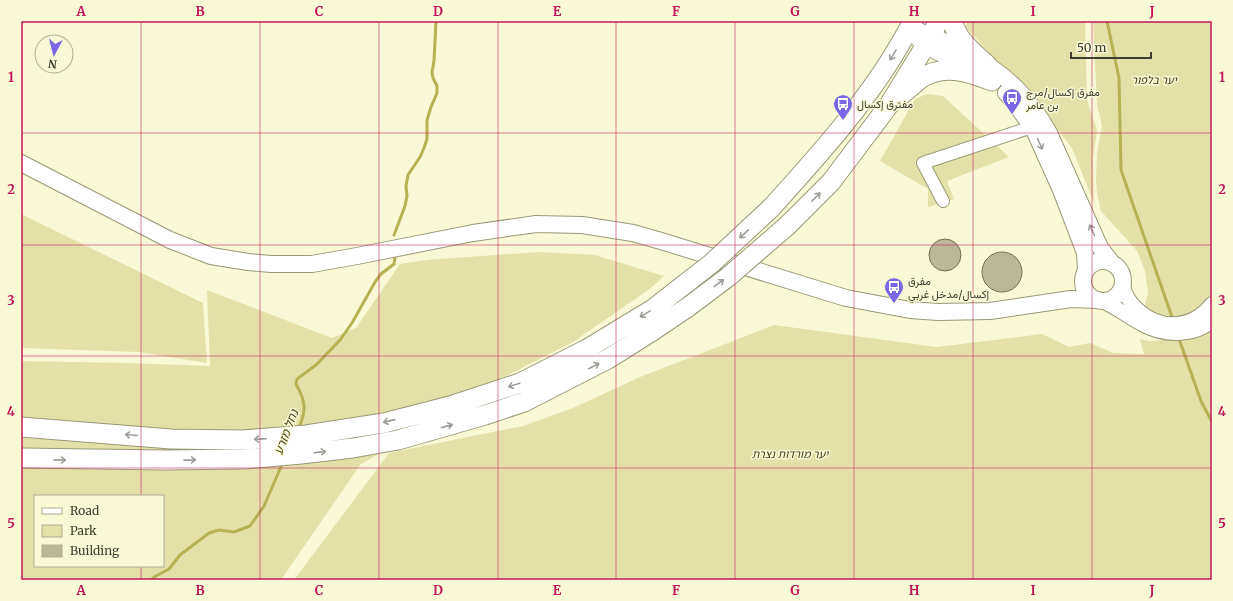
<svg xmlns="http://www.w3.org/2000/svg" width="1233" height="601" viewBox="0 0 1233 601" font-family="Merriweather,Vazirmatn,'Noto Sans Hebrew',serif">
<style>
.green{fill:#e3e1a8;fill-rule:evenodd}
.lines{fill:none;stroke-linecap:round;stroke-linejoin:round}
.stream{stroke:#b6b152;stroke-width:3}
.building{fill:#bab896;stroke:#727050}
.minor-casing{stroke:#9a9977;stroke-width:14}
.tertiary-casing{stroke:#9a9977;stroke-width:16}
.secondary-casing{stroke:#9a9977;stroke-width:18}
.trunk-casing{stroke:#9a9977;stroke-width:21}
.minor{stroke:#fff;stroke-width:12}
.tertiary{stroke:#fff;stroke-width:14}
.secondary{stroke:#fff;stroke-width:16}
.trunk{stroke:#fff;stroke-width:19}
.trunk-bridge-casing{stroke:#9a9977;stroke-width:21;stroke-linecap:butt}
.trunk-bridge{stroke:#fff;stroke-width:19}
.oneway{stroke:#9e9e98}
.grid{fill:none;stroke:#c2185b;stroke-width:1;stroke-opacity:0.55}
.labels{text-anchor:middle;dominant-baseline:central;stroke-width:3;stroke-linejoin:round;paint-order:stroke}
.park-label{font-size:11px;font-style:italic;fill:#434018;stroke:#faf9d5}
.poi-label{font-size:11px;fill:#3e3e30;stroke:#faf9d5;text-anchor:start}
.water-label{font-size:12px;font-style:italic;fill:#44421a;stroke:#faf9d5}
.neatline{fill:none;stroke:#c2185b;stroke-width:1.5}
.grid-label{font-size:13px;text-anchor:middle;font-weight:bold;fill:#c2185b}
</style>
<rect width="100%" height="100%" fill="#faf9d5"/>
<path class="green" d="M967,21H1085L1087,100L1097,130L1093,159L1094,203L1072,148L1049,119L966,27Z
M1093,21H1212V580H294L389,453L523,426L573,408L640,377L774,325L937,347L1042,334L1069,347L1090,343L1113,353L1144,354L1140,339C1158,344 1168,339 1184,331L1144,309L1148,292L1145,271L1137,251L1101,211L1097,193L1096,180L1097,153L1102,125L1097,106Z
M927,94L943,96L1009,157L947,181L954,199L928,207V189L880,161L915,99Z
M21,214L203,303L207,363L138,352L21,348Z
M539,252L595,255L664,276L651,288L573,342L500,379L360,465L281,580H21V361L126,363L210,366L207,290L332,338L356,328L400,264L426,260ZM35,496H163V566H35Z"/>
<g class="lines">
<path class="stream" d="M1107,21L1119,78L1121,170L1173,320
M394,235L405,206L407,196L406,186L408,175L420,157L424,148L427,139V120L431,107L437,93V86L433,78L432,72L434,61L436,21
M1178,336L1201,401L1212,422
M298,430C307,410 306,402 296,384L297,379L316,365L340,340L352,323L375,282L381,274L394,264L395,258
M151,580L156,576L169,569L180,555L209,533L219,530L234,532L250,526L264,506L283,462"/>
</g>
<path class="building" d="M929 255a16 16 0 1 1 32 0a16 16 0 1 1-32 0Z
M982 272a20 20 0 1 1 40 0a20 20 0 1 1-40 0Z"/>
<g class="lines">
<g class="minor-casing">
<path id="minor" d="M943,201L923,163L1032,127"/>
</g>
<g class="tertiary-casing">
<path id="tertiary" d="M1123,286C1125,296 1131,304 1139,311C1162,331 1193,328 1212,304
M1102,301C1117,307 1128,317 1142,324C1163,336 1193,337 1212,321"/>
</g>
<g class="secondary-casing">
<path id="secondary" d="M910,28C946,40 989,61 1016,88C1029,101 1040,117 1049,133L1097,241L1101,249L1112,263
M917,37L926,46L976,71
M1006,93L1015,103L1034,130L1061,190L1085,253L1086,271
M21,163L170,240L211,256L248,262L271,264H312L357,256L473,233L536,224L582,225L633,233L661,241L846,298L910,310L938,312L990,311L1071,299L1098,300
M1083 281a20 20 0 1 1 40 0a20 20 0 1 1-40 0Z"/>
</g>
<g class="trunk-casing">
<path id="trunk" d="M952,21C959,42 972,51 987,65
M901,95C907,90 914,84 920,79C943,63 968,72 992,81
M772,207C815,159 859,111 893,56C900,44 907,33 913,21
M788,225L831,182L889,105L932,35L938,21
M21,427L171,439L242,440L306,435L384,423L450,406L520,383L587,349L653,309L676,291
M21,458L166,460L245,459L301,454L353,448L398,440L485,415L524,402L608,359L654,330L688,307"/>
</g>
<use href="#minor" class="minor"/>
<use href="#tertiary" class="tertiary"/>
<use href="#secondary" class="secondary"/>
<use href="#trunk" class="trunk"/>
<g class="trunk-bridge-casing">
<path id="trunk-bridge" d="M676,291L712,263L772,207
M688,307L728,277L788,225"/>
</g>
<use href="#trunk-bridge" class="trunk-bridge"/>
</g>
<defs><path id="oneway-shaft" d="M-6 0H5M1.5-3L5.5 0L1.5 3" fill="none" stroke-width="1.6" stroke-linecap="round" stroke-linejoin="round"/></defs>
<g class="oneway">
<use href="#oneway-shaft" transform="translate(893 55) rotate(121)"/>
<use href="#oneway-shaft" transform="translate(1040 144) rotate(65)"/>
<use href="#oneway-shaft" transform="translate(816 197) rotate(-45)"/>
<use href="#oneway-shaft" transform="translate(1092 230) rotate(-114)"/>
<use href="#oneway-shaft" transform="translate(744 234) rotate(137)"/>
<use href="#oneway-shaft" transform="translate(719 283) rotate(-37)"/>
<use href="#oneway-shaft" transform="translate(645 314) rotate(148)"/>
<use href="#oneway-shaft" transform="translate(594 366) rotate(-27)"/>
<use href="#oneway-shaft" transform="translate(514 385) rotate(162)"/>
<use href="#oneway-shaft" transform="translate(389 421) rotate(167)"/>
<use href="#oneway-shaft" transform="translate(447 426) rotate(-16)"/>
<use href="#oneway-shaft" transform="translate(131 435) rotate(-175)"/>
<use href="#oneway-shaft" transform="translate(260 439) rotate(176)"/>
<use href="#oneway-shaft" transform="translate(320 452) rotate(-7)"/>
<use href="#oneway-shaft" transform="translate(60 460) rotate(1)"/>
<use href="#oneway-shaft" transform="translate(190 460) rotate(-1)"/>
</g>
<path class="grid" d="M141,21V496M260,21V580M379,21V580M498,21V580M616,21V580M735,21V580M854,21V580M973,21V580M1092,21V580M21,133H1212M21,245H1212M21,356H1212M21,468H1212M141,566V580"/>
<defs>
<g id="bus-pin" transform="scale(1)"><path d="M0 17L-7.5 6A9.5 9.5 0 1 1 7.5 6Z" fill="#7967e3" stroke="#faf9d5"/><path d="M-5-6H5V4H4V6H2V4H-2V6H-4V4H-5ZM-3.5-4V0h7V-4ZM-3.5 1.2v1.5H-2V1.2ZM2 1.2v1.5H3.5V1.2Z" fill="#fff"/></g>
</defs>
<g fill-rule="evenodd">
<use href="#bus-pin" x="1012" y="98"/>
<use href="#bus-pin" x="843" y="104"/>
<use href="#bus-pin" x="894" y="287"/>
</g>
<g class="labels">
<g class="park-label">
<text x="1154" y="80">יער בלפור</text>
<text x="790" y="454">יער מורדות נצרת</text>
</g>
<g class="poi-label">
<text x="1026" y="92">مفرق إكسال/مرج<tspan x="1026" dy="13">بن عامر</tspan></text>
<text x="857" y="104">مفترق إكسال</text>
<text x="908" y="281">مفرق<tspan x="908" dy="13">إكسال/مدخل غربي</tspan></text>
</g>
<g class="water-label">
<text transform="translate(286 432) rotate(-69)">נחל מזרע</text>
</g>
</g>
<rect width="1233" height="601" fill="none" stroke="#faf9d5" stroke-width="44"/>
<rect x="34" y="495" width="130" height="72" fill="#faf9d5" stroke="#afae93"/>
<rect x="42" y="508" width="20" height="6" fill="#ffffff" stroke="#afae93"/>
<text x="70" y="515" font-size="12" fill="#3e3e30">Road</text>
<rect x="42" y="525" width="20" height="12" fill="#e3e1a8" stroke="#afae93"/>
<text x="70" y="535" font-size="12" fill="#3e3e30">Park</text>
<rect x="42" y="545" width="20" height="12" fill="#bab896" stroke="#afae93"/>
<text x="70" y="555" font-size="12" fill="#3e3e30">Building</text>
<g transform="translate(54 54) rotate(187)"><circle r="19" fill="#faf9d5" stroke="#afae93"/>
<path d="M0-3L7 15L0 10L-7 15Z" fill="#7967e3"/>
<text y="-6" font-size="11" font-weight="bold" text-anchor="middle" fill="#3e3e30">N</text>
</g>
<path d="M1071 52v6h80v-6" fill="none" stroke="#3e3e30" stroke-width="2"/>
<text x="1077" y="52" font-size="12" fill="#3e3e30" stroke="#faf9d5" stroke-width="3" paint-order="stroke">50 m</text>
<rect x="22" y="22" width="1189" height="557" class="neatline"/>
<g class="grid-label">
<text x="81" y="16">A</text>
<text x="200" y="16">B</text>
<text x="319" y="16">C</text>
<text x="438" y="16">D</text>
<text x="557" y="16">E</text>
<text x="676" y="16">F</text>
<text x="795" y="16">G</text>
<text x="914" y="16">H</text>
<text x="1033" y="16">I</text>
<text x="1152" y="16">J</text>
<text x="11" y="82">1</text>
<text x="1222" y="82">1</text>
<text x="11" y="194">2</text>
<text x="1222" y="194">2</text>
<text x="11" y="305">3</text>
<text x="1222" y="305">3</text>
<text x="11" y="416">4</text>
<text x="1222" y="416">4</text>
<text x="11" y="528">5</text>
<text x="1222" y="528">5</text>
<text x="81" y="595">A</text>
<text x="200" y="595">B</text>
<text x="319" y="595">C</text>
<text x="438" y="595">D</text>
<text x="557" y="595">E</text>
<text x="676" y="595">F</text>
<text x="795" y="595">G</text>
<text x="914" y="595">H</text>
<text x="1033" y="595">I</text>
<text x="1152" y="595">J</text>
</g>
</svg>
